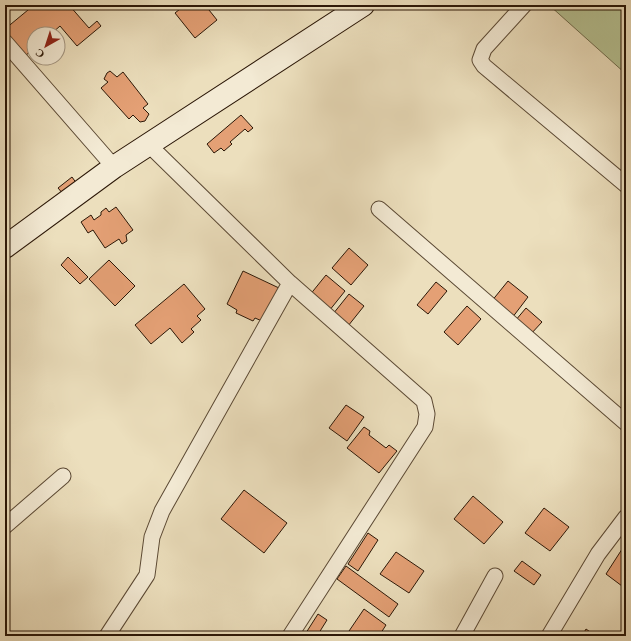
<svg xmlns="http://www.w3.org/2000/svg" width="631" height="641" viewBox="0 0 631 641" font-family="'EB Garamond',serif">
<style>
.green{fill:#b6c293;stroke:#706c4d}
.building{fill:#e4a075;stroke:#2b1707}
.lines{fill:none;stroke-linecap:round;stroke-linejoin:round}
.street-casing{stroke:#5b4934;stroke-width:17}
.secondary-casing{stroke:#2b1707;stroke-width:24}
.street{stroke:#f3ead4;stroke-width:15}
.secondary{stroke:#f3ead4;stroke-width:22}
</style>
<rect width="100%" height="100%" fill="#ecdfbd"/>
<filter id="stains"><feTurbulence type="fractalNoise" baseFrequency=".005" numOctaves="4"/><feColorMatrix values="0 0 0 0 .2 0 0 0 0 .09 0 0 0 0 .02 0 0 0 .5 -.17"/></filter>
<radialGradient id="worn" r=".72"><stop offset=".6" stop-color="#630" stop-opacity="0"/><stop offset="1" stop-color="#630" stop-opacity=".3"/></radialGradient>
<path class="green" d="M549,5H626V74Z"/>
<path class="building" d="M34,5H69L89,28L97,21L101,26L77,46L60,26L51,34H34V48L23,58L5,36V29Z
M185,5H205L217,20L195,38L175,13Z
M110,71L117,77L123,72L148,104L143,108L149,114L145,121L140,122L133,115L129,119L101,88L108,82L104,79L107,73Z
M241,115L253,128L248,132L245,129L230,142L232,144L224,151L221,148L214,153L207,144Z
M72,177L77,184L64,195L58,188Z
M116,207L133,230L126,235L127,241L122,244L119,239L105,248L93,230L88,233L81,222L91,215L94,220L101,215V212L106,208L109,212Z
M349,248L368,265L351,285L332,268Z
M68,257L88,277L80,284L61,265Z
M109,260L135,286L115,306L89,279Z
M243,271L279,288L262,321L255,318L253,321L236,313L237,310L227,304Z
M326,275L345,291L329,311L309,296Z
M508,281L528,297L512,318L491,302Z
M436,282L447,291L428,314L417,305Z
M184,284L205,309L197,316L201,320L191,329L194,332L182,343L170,328L151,344L135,325Z
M349,294L364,306L348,326L333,314Z
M467,306L481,319L458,345L444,332Z
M526,308L542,322L530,335L515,321Z
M346,405L364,417L347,441L329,428Z
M364,427L370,431L369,435L386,448L389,445L397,451L379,473L347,448Z
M244,490L287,523L264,553L221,519Z
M473,496L503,522L484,544L454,519Z
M544,508L569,527L550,551L525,533Z
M368,533L378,540L358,571L348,564Z
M626,543V589L606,574Z
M396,552L424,571L409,593L380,574Z
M522,561L541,575L534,585L514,571Z
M346,566L398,604L389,617L337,579Z
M364,609L386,625L379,636H351L347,634Z
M318,614L327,620L317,636H304Z
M586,629L596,636H582Z"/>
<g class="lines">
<g class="street-casing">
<path id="street" d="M524,5L484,49L480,60L484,66L626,185
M5,42L114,167
M148,144L290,283L424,401L427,414L425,427L290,636
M379,209L626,423
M5,526L63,476
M107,636L147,575L152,537L162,511L290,283
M462,636L495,576
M549,636L598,554L626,517"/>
</g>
<g class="secondary-casing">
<path id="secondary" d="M5,247L114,167L363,5"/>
</g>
<use href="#street" class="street"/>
<use href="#secondary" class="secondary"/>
</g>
<rect width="631" height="641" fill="none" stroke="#ecdfbd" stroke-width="20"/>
<rect x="6" y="6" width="619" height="629" fill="none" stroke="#2b1707" stroke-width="2"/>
<rect x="10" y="10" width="611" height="621" fill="none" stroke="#2b1707"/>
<g transform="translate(46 46) rotate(219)"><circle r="19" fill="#f3ead4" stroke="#a39682"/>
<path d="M0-3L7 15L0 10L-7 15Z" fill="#8f2418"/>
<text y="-6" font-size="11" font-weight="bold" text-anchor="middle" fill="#2b1707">С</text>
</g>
<rect width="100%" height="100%" filter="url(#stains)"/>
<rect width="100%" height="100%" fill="url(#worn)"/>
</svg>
